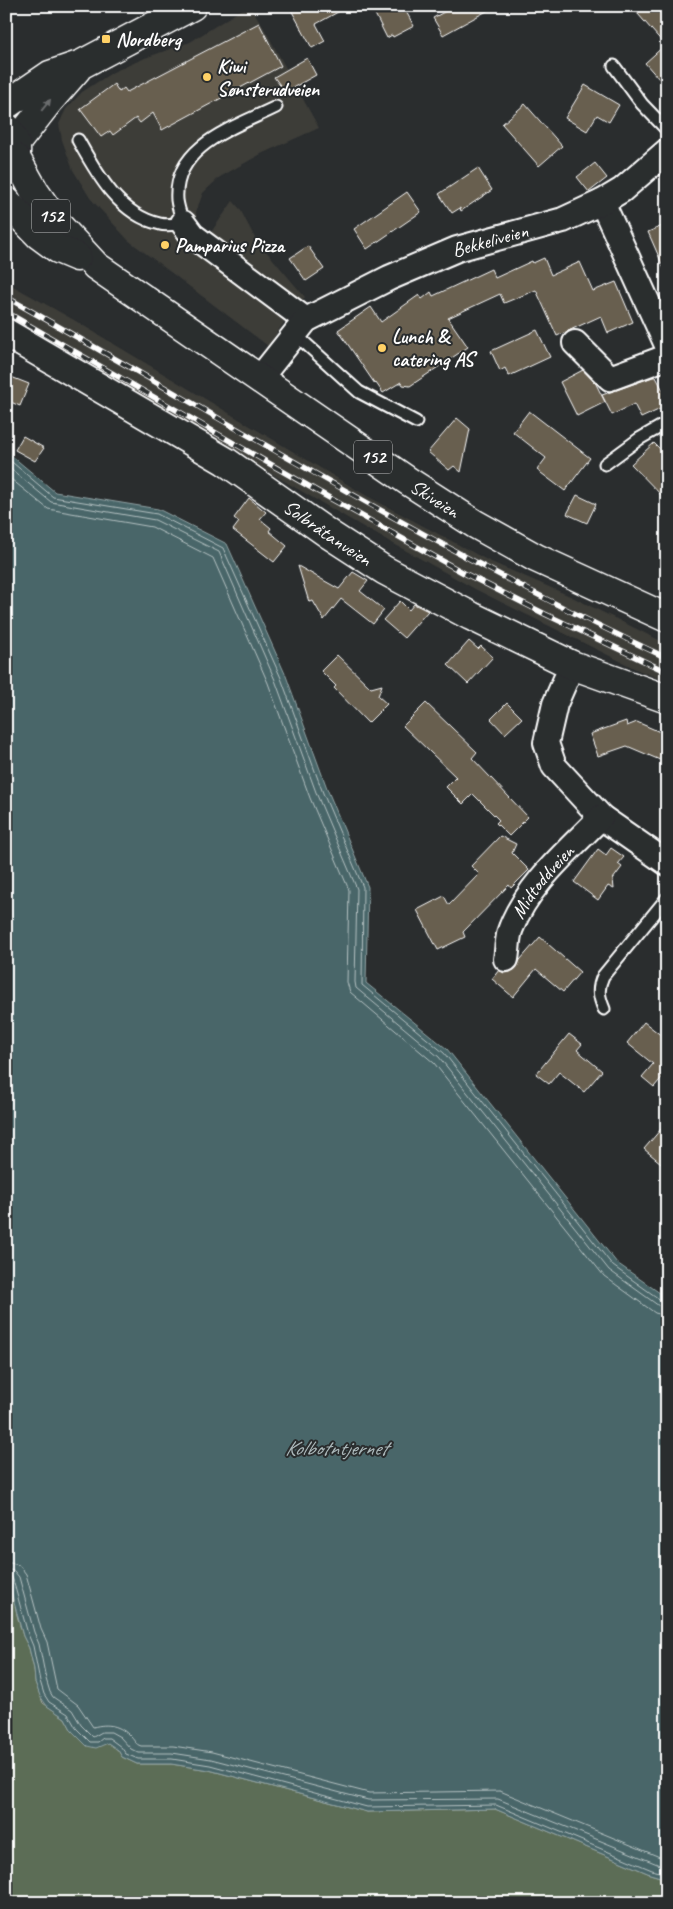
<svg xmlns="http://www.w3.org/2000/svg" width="673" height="1909" viewBox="0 0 673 1909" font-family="Caveat,sans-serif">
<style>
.built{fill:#3c3c38}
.green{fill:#5c6d56;stroke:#aeb6aa}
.water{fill:#486669;stroke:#91a3a5}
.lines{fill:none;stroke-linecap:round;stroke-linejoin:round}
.shore{stroke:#b6c2c3;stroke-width:1}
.building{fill:#675e4f;stroke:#fff}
.service-casing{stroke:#fff;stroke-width:15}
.minor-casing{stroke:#fff;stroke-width:28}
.tertiary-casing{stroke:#fff;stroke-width:31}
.secondary-casing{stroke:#fff;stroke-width:31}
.primary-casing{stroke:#fff;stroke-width:31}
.service{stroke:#2a2d2e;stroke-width:11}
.minor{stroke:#2a2d2e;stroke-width:24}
.tertiary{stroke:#2a2d2e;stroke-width:28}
.secondary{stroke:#2a2d2e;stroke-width:28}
.primary{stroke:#2a2d2e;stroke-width:28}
.rail-casing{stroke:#fff;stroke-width:5.5}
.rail{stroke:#2a2d2e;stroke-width:4;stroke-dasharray:11;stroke-linecap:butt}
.oneway{fill:#6a6c6d}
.poi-dot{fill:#ffd166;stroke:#2a2d2e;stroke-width:2}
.labels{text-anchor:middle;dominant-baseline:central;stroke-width:4;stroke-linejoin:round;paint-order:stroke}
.shield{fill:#2a2d2e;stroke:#bfc0c0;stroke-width:1}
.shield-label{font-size:19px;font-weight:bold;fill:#fff}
.poi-label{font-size:20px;font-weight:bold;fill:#fff;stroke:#2a2d2e;text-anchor:start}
.street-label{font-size:20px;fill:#fff;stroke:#2a2d2e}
.water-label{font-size:21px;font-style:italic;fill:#adbabc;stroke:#2a2d2e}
</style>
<rect width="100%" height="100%" fill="#2a2d2e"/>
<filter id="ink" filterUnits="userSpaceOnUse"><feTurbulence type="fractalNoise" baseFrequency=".02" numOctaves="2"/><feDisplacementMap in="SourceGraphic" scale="10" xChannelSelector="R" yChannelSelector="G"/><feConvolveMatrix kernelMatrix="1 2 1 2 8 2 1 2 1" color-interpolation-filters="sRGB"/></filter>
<g filter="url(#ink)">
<path class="built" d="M247,6H250L264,28L319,128L263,153L220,177L203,193L196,212L197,222L211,232L233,201L240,209L255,238L305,297L285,321L268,346L128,240L90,198L73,170L62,140L59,124L66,109L82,92L113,72L145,58L190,42Z
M6,282L74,320L367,496L489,561L570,596L667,644V682L640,671L475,589L365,528L51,346L6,324Z"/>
<path class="green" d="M6,1547L17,1615L23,1636L29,1648L34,1669L35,1682L43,1703L65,1718L72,1731L108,1743L118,1750L122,1757L137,1764H171L209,1770L367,1812L495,1809L650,1874L667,1879V1903H6Z"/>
<path class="water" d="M6,451L55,492L158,509L227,544L286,676L328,791L368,887L366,983L447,1049L617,1263L667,1298V1879L650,1874L495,1809L367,1812L209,1770L171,1764H137L122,1757L118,1750L108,1743L96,1748L87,1746L72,1731L65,1718L47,1706L40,1696L35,1682L34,1669L29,1648L23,1636L8,1580L6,1547Z"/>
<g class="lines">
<path class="shore" d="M6,457L53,497L157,514L223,548L281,678L323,793L363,887L362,985L444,1053L613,1266L662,1301L667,1302
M6,465L51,502L155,520L219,552L275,680L317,795L357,889L355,982L356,988L439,1057L609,1270L659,1306L667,1308
M6,475L48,509L152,527L213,558L268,683L310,798L349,890L347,982L350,992L434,1063L604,1276L655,1313L667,1316
M6,1562L19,1565L26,1574L41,1629L47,1642L57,1689L78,1705L93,1727C108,1723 120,1725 131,1737C135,1741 135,1744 141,1746H173L212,1752L369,1793L500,1791L667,1860
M6,1569L14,1571L19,1577L34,1632L39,1644L46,1679L50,1692L53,1697L72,1710L81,1725L93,1737L102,1732H111L120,1737L131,1749L139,1753H172L211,1759L368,1800L498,1799L667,1868
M6,1575L11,1576L13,1580L28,1634L33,1646L40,1681L44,1694L49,1702L68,1714L76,1728L90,1742H98L103,1738H109L121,1747L126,1754L138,1759H172L210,1765L367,1807L496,1805L652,1870L667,1874"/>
</g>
<path class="building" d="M289,6H349L316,24L325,41L312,48Z
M371,6H403L414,26L393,37L392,35L387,38Z
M455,6H496L443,35L433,18Z
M631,6H667V88L645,63L665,45Z
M259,23L281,66L162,130L153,113L140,123L136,118L113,135L110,131L101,137L80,109L114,84L119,92L124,88L127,92Z
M307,58L316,75L285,92L274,77Z
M585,85L619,105L609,122L597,115L587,131L565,118Z
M525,104L562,146L539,166L502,124Z
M595,163L607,178L589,192L577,177Z
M478,168L492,190L461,211L460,208L452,213L439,194Z
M407,192L421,212L367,249L354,229Z
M667,224V275L648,232Z
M308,246L324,269L306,281L290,258Z
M544,258L551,275L580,262L593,291L616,282L633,322L608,333L601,316L557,336L536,290L504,303L500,294L448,318L468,347L410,386L403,385L401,382L383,393L376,383L375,384L338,330L371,307L381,322L419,295L422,299L431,292L433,296L491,269L495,278L532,261L533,263Z
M537,330L550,357L509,376L505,368L500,371L491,351Z
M583,370L596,384L605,402L577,416L560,382Z
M6,375L29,384L20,406L6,400Z
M653,377H656L667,398V406L641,418L634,404L612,415L602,395Z
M529,411L590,458L565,491L537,470L546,458L513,432Z
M457,418L470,429L461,472L454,466L449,470L428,452Z
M23,436L44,448L35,461L15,450Z
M654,443L667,456V501L631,464Z
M577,495L596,504L587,523L567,514Z
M249,498L266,512L260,519L271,528L269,531L287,546L274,562L233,530L239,522L234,518Z
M298,566L339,589L353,572L368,581L360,591L384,610L373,624L341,599L324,620L313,601L309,602Z
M400,601L409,610L414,604L428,611L404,638L383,620Z
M469,641L478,649L481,646L493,657L468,684L448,665Z
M337,655L371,688L382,685L378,696L387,704L368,723L334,688L336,686L321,671Z
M426,703L477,752L472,758L528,817L509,836L496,823L499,820L473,794L463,804L446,787L456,777L403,726Z
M507,703L522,718L505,734L491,719Z
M626,721L627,726L637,722L667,735V745L660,760L627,746L598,756L590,734Z
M500,836L516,844L512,853L529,870L511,888L509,885L463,932L465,937L438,950L417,910L444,896L449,905L479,874L471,866Z
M611,848L624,857L618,864L622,867L613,879L614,889L608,886L598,900L574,882L598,849L606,855Z
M540,937L580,972L563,992L536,969L513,997L492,979L499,970L504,973L510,972L516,968L520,960Z
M644,1022L667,1040V1075L665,1074L654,1087L642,1077L653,1064L627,1043Z
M569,1034L582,1044L577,1050L602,1071L584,1092L559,1072L549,1084L536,1074Z
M667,1122V1168L644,1149Z"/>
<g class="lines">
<g class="service-casing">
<path id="service" d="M614,66L642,104L667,130
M78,140C97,174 119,215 160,224C167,226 176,224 183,223C181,216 178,208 177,200C173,145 236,127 276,107
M295,334L359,392L416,422
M605,464L639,439L667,423
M604,1009C599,997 597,989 603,976L667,898"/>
</g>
<g class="minor-casing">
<g id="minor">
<path d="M602,202L667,345"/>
<path d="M183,223L192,235L306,320"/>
<path d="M575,343L610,378L667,357"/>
<path id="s1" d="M260,378L306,320L389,278L457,249L563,220L602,202L622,190L667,151"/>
<path d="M572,665L555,704L546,743L554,766L601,817L667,863"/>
<path id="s2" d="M506,959C508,949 507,937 511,928C528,884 569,850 601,817"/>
</g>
</g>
<g class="tertiary-casing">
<g id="tertiary">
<path id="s3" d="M6,333L225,461L330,535L384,570L471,616L572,665L667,699"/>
</g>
</g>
<g class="secondary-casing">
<path id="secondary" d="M6,105L50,75L82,64L192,6
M16,143L49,101L77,69"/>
</g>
<g class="primary-casing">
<g id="primary">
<path d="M6,127C19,141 20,159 6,172"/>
<path id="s4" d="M16,158L35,192L58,225L96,266L408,481L475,524L536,558L667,618"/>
<path d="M6,201L39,235L58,249L77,257"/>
</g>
</g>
<use href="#service" class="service"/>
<use href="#minor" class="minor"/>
<use href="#tertiary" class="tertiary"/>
<use href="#secondary" class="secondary"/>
<use href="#primary" class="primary"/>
<g class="rail-casing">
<path id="rail" d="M6,297C226,420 439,552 667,658
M6,312L317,491L464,573L545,614L667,672"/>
</g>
<use href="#rail" class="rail"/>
</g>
<defs><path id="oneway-solid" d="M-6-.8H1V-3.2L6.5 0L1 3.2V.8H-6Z" transform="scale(1.25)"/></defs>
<use class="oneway" href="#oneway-solid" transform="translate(46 105) rotate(-51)"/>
</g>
<g class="poi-dot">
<rect x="101" y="34" width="10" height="10" rx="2.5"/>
<circle cx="207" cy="77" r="5"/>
<circle cx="165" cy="245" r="5"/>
<circle cx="382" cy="348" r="5"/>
</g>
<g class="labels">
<g class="shield">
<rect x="32" y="199.5" width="38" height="33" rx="4"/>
<rect x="354" y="440.5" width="38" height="33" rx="4"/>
</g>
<g class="shield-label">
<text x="51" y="216">152</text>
<text x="373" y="457">152</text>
</g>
<g class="poi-label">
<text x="116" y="39">Nordberg</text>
<text x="217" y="66">Kiwi<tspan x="217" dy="23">Sønsterudveien</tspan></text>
<text x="175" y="245">Pamparius Pizza</text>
<text x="392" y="336">Lunch &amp;<tspan x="392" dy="23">catering AS</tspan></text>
</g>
<g class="street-label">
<text stroke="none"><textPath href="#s1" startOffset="275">Bekkeliveien</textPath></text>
<text stroke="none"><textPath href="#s4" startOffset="546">Skiveien</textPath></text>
<text stroke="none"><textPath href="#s3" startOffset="379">Solbråtanveien</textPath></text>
<text stroke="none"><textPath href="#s2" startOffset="88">Midtoddveien</textPath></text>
</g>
<g class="water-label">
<text x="336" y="1448">Kolbotntjernet</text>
</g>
</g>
<rect width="673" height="1909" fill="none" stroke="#2a2d2e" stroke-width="25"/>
<rect x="12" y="12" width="648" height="1884" fill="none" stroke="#fff" stroke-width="2" filter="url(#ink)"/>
</svg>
